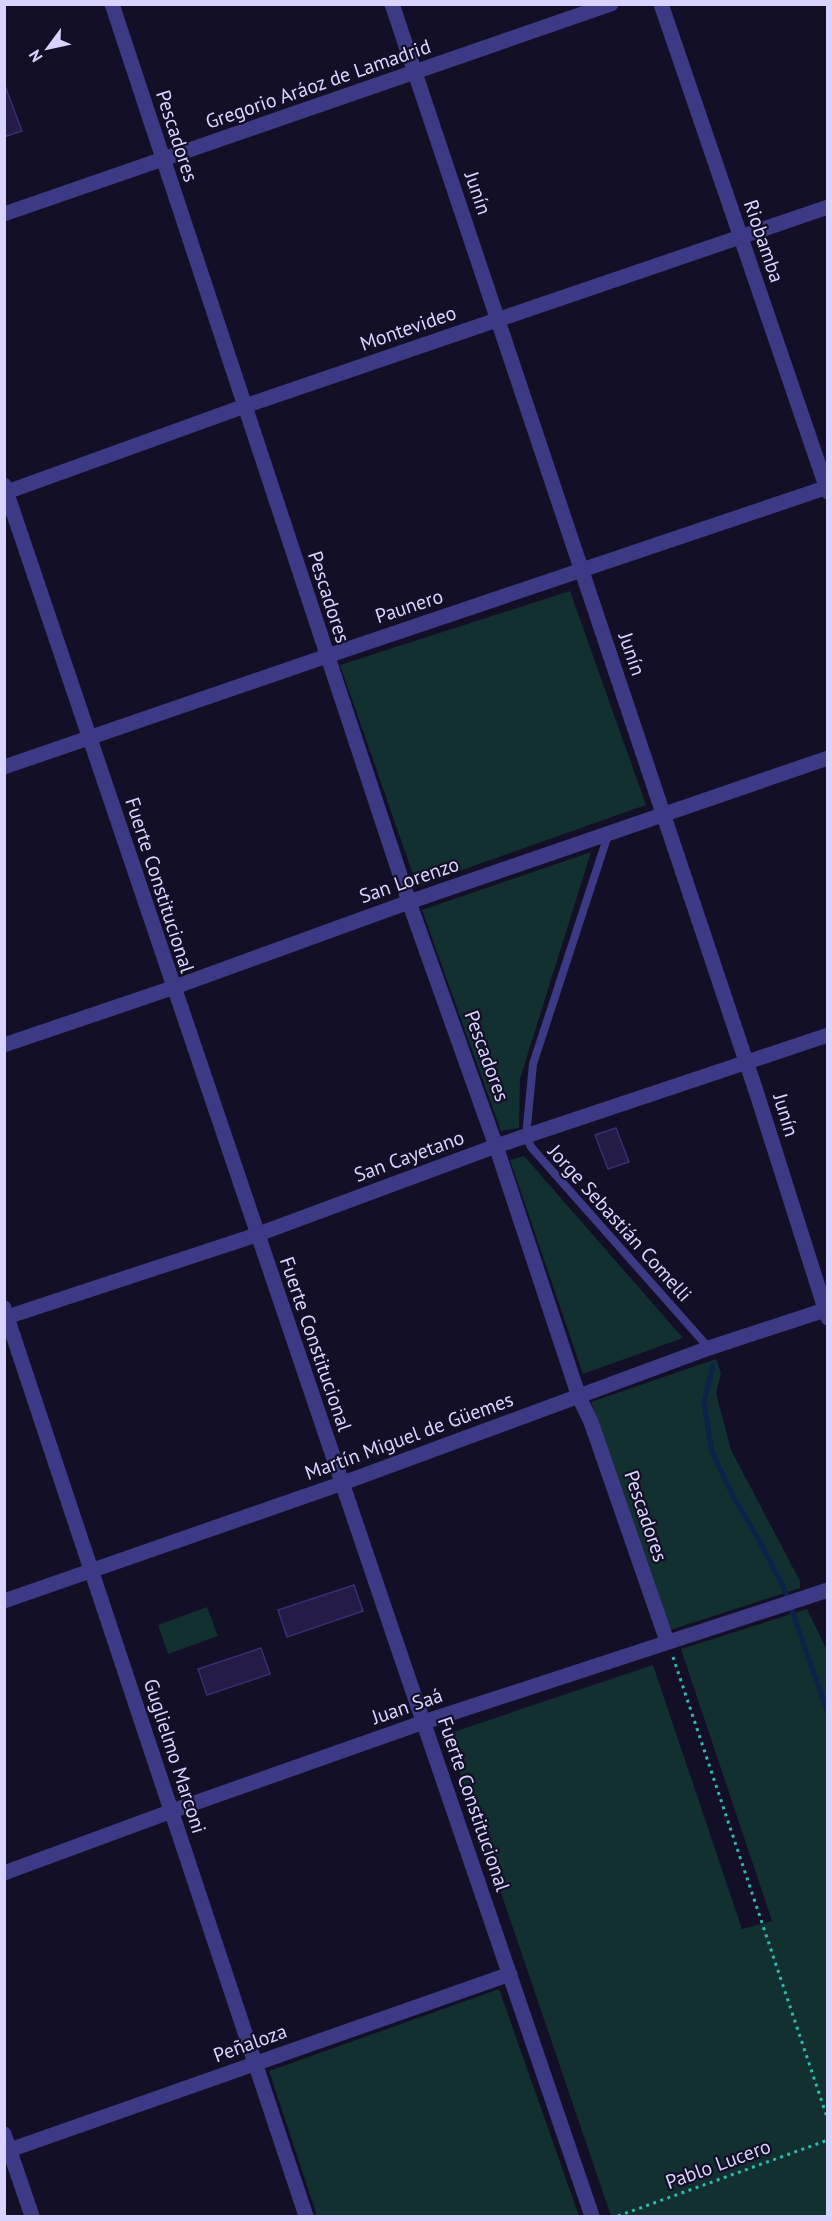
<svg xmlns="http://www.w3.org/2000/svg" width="832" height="2221" viewBox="0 0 832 2221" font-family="'PT Sans',sans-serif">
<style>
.green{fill:#12302f}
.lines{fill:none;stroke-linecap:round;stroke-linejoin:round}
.stream{stroke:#0c2248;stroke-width:5}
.building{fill:#241b47;stroke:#3b2d73;stroke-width:1.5}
.path{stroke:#2fb8b0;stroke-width:3;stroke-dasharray:3 4.5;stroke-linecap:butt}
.lane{stroke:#3d3a85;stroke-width:8}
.street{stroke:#3d3a85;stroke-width:15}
.labels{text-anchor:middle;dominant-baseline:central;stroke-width:4.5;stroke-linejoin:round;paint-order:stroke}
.street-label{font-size:20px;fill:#d9d4ff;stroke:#130f26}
</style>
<rect width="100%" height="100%" fill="#130f26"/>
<path class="green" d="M570,591L646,805L417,886L340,665Z
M591,852L520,1079L519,1128L501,1131L422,910Z
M524,1156L683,1338L583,1374L510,1160Z
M716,1359L721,1373L716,1393L731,1450L800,1581V1588L670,1630L591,1402Z
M207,1607L218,1636L168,1654L158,1625Z
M807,1609L828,1652L827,2216H611L447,1734L653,1665L742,1929L772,1921L681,1649Z
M499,1989L579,2216H317L269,2071Z"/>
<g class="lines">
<path class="stream" d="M713,1365L704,1402L712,1452L733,1496L760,1542L784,1588L828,1714"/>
</g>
<path class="building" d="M4,83L22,131L4,137Z
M616,1128L629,1162L608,1169L595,1135Z
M354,1585L363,1611L287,1637L278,1610Z
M261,1648L270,1674L207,1695L198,1669Z"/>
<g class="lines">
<path class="path" d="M673,1657L828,2120
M618,2216L828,2140"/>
<path class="lane" d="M608,835L533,1064L526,1136L531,1147L709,1348"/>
<path class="street" d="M112,4L409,902L496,1146L579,1397L591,1422L667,1641
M392,4L756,1091L828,1318
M661,4L828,492
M4,214L611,4
M4,485C196,1063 396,1639 592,2216
M4,493L245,406L828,207
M4,767L327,656L828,487
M4,1045L172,988L409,902L828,758
M4,1308L306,2216
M4,1318L256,1235L496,1146L828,1035
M4,1601L343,1483L709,1348L828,1309
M4,1873L172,1811L424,1722L828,1590
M4,2134L32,2216
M4,2152L510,1974"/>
</g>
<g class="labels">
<g class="street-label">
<text transform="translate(318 84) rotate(-19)">Gregorio Aráoz de Lamadrid</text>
<text transform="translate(177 136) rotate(72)">Pescadores</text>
<text transform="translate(478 193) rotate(71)">Junín</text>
<text transform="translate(764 241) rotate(71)">Riobamba</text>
<text transform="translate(408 328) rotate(-19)">Montevideo</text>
<text transform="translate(329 597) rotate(72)">Pescadores</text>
<text transform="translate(409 606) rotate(-18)">Paunero</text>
<text transform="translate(632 654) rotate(71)">Junín</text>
<text transform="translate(409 880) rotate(-19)">San Lorenzo</text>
<text transform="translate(160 885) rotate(72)">Fuerte Constitucional</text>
<text transform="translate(487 1056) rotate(70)">Pescadores</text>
<text transform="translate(786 1115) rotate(73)">Junín</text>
<text transform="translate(409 1156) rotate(-20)">San Cayetano</text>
<text transform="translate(620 1223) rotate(48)">Jorge Sebastián Comelli</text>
<text transform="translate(316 1344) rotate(71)">Fuerte Constitucional</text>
<text transform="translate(409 1436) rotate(-20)">Martín Miguel de Güemes</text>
<text transform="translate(646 1516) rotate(71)">Pescadores</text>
<text transform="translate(407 1706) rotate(-19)">Juan Saá</text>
<text transform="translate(175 1756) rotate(72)">Guglielmo Marconi</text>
<text transform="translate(474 1804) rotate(71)">Fuerte Constitucional</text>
<text transform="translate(250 2043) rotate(-20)">Peñaloza</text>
<text transform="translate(718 2164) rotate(-20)">Pablo Lucero</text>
</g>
</g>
<rect width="832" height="2221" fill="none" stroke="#d9d4ff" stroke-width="12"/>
<g transform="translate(48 48) rotate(237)" stroke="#130f26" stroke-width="4.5" paint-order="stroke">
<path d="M0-4.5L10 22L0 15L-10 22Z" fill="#d9d4ff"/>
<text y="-9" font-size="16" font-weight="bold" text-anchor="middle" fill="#d9d4ff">N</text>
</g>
</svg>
